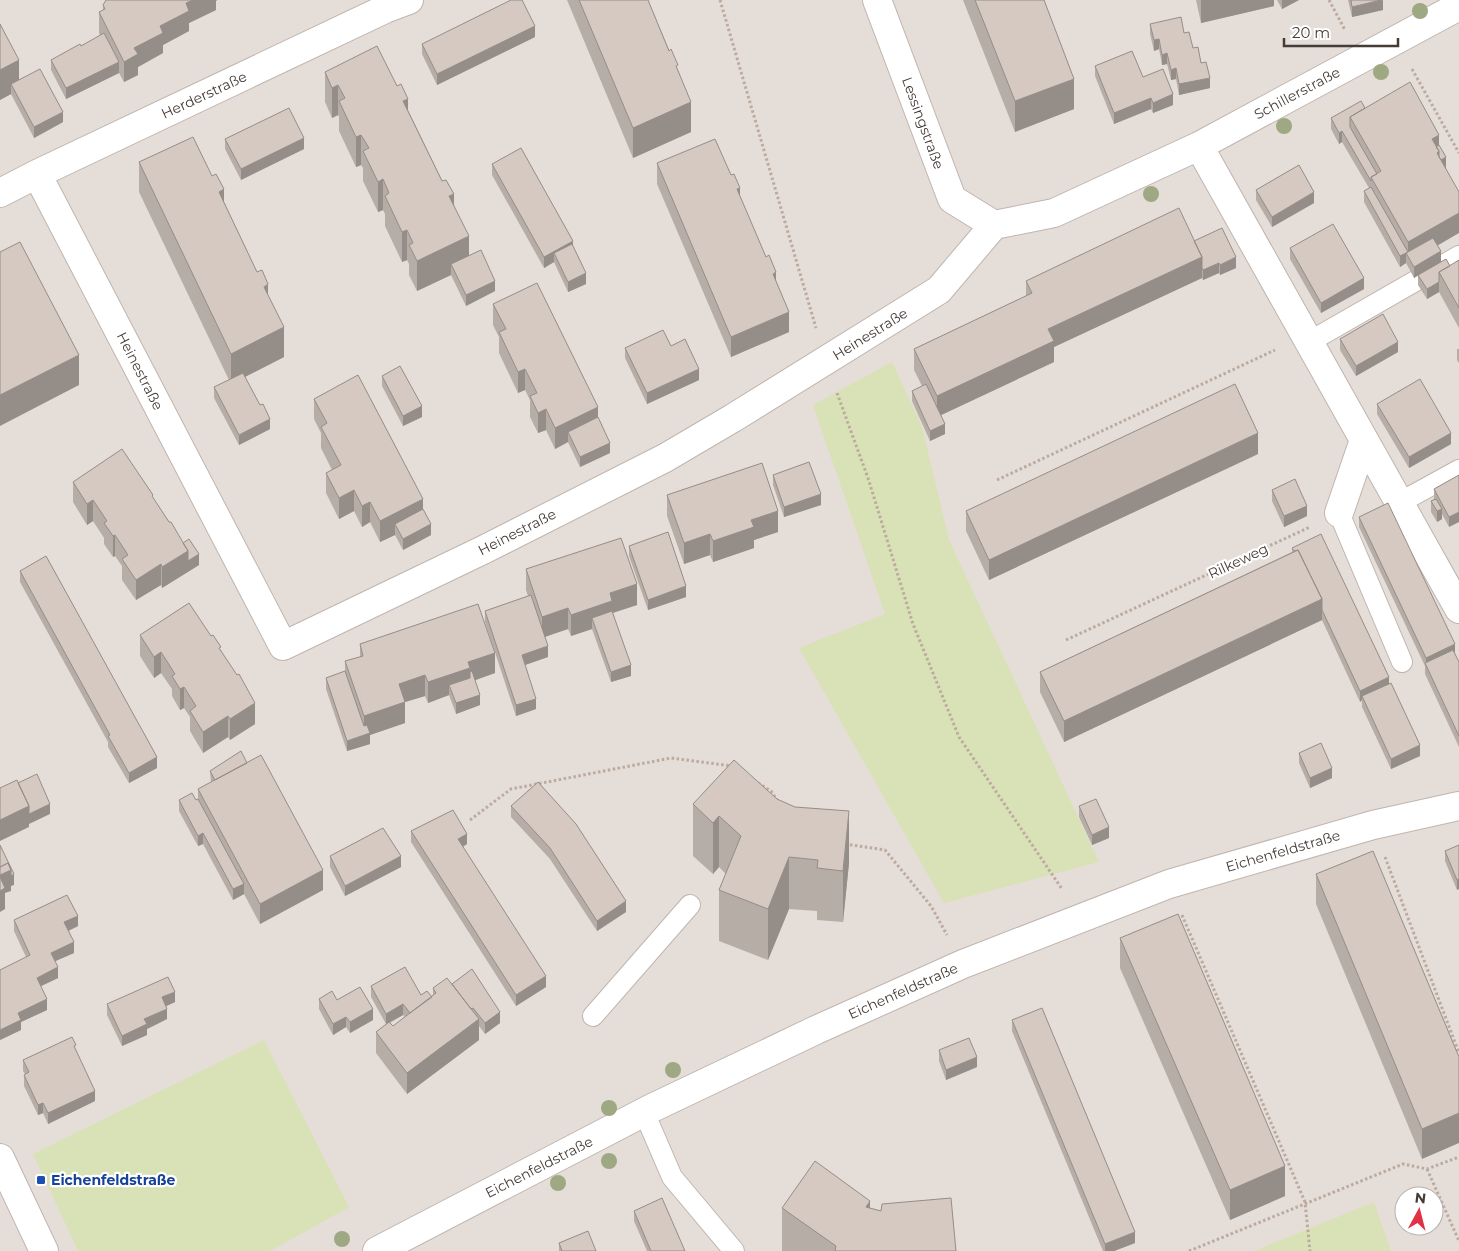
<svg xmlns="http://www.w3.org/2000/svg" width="1459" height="1251" font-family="Montserrat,sans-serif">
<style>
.residential{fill:#e5ddd7;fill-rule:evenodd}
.green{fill:#d9e2b6}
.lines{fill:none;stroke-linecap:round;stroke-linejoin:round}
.lane-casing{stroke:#c0b5af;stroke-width:22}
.street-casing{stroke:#c0b5af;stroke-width:30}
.path{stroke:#bdaa9f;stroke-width:3;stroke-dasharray:2.5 2.5;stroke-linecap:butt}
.lane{stroke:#fff;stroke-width:20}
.street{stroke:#fff;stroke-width:28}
.tree{fill:#9ea883}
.wall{fill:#b7ada7;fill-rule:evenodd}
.shaded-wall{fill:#958d88}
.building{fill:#d5c9c2;stroke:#958d88}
.transit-dot{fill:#1a4fb4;stroke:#fff;stroke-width:2}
.labels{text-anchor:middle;stroke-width:4.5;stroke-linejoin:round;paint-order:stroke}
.street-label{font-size:14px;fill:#453c38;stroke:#fff}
.transit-label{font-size:14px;font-weight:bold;fill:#164399;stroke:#fff;text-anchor:start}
</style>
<rect width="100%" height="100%" fill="#f2ede8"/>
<!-- residential -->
<path class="residential" d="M0 0H1459V1251H0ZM1404 1196H1434V1226H1404Z"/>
<!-- green -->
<path class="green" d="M892 362 922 427 949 540 1099 862 944 903 799 648 885 614 813 405Z
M264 1040 349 1207 270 1251H78L33 1154Z
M1374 1202 1391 1251H1254Z"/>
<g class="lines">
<defs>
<path id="lane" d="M1309 342 1459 256
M1399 503 1459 470
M1339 513 1402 662
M593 1016 690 905
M644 1112 672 1177 734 1251"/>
<path id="street" d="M877 0 952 199 994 225
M1199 146 1459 609
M37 174 283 646 483 550 665 458 733 418 939 290 994 225 1054 213 1199 146 1459 6
M0 193 37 174 385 9 409 0
M1339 513 1364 440
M0 1158 44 1251
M377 1251 650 1109 816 1030 963 964 1169 884 1373 825 1459 806"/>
</defs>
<!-- lane casing -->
<use href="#lane" class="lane-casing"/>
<!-- street casing -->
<use href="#street" class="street-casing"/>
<!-- path -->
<path class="path" d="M720 0 816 328
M1329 0 1345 30
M1412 69 1459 153
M837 393 868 478 913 624 959 737 1062 889
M997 480 1275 350
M1066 640 1310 527
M758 783 771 791 777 800
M470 820 511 789 671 758 732 766
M845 844 885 850 931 906 947 935
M1385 857 1459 1053
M1182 915 1305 1202 1310 1251
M1427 1169 1459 1241
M1189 1251 1403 1164 1427 1169 1459 1157"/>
<!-- lane -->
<use href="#lane" class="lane"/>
<!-- street -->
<use href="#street" class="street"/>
</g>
<!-- trees -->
<g class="tree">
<circle cx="1420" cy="11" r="8"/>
<circle cx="1381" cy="72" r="8"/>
<circle cx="1284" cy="126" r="8"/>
<circle cx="1151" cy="194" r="8"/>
<circle cx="673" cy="1070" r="8"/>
<circle cx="609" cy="1108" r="8"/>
<circle cx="609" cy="1161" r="8"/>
<circle cx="558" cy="1183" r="8"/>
<circle cx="342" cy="1239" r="8"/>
</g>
<!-- wall -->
<path class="wall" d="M122 0H217L216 1V10L189 23V31L163 45V53L138 67V75L124 82 119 73 66 99 51 70V60L81 46 100 36 99 33V12L103 10V5Z
M567 0H648L678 71 691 132 633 158Z
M963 0H1044L1074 109 1015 132Z
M1196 0H1274V6L1201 23Z
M1277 0H1299L1282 9Z
M1348 0H1383V10L1352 17Z
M0 24 19 79 63 122 34 138 11 94 0 100Z
M1150 24 1184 33 1201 63 1210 88 1179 95 1176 79 1171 80 1167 64 1162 65 1159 49 1154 51 1150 34Z
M535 37 437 85 422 54V44Z
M1095 66 1143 77 1173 105 1153 113 1151 109 1114 124 1095 76Z
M325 72 408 110 454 205 469 256 495 291 466 306 451 275 417 291 409 275V264L407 260 402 262 385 226V214L383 210 378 212 363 181V168L361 165 356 167 339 131V117L338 115 332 118 325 102Z
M1365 108 1439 145 1446 168 1438 245 1441 262 1450 266 1459 260V328L1439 292 1427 299 1418 285V275L1414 278 1406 263 1400 267 1364 202V191L1369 188 1342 142 1339 144 1331 129V118Z
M225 139 304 149 241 180 225 149Z
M139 162 224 202 268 296 284 357 245 377 270 429 239 445 214 398V387L229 380 139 192Z
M657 163 740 197 776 282 789 332 731 357 657 184Z
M492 164 573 247 586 284 568 292 554 262 544 268 492 175Z
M1256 190 1314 203 1272 227 1256 200Z
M1194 241 1236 268 1220 275 1219 273 1203 280 1202 278 1054 347V362L941 415 945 434 930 441 912 401V391L922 386 914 370V349L1026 296V281Z
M1290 248 1364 289 1321 313 1290 259Z
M493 304 598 417 610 453 580 467 568 442 555 449 546 430 538 433 530 417V400L525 390 518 393 499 353V337L493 325Z
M1340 339 1398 352 1356 376 1340 350Z
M671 346 699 380 647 404 625 358V348Z
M1457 349H1459V363L1457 360Z
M382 376 422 417 403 426 382 386Z
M314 399 423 509 431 535 403 550 395 535 380 542 370 522 362 527 354 511 339 519 326 493V473L332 470 321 448V433L314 419Z
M1377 404 1451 444 1409 468 1377 414Z
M1258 454 989 580 966 531V511Z
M773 475 821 505 784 517 773 485Z
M1459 475 1449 527 1442 514V519L1437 522 1431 512V501L1434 499V489Z
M73 482 153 498 183 543 199 565 162 588 161 585 136 600 122 580V566L115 556 113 557 104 544V538L93 521 87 525 73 502Z
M1272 490 1307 516 1284 527 1272 501Z
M667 495 778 532 754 540V548L713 562 710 555 684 564 667 516Z
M1359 517 1455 654 1459 662V747L1425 674V666L1359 527Z
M629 546 686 597 648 610 629 556Z
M1292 548 1389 684 1420 756 1391 769 1362 707V700L1360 702 1322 620 1064 742 1040 692V672L1292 552Z
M526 569 637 605 613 613 631 676 611 682 592 629 571 636 568 629 545 636 548 657 525 665 536 709 516 716 485 622V611L528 596 526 590Z
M20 571 157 768 129 783 108 747V742L20 582Z
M140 635 221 650 255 724 230 740 228 737 203 753 190 731V717L184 708 180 710 172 696V689L161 673 154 678 140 656Z
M360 644 495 673 475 680 480 705 456 714 449 695 428 703 425 696 405 702V723L370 735V744L347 751 326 689V678L345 671V661L360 657Z
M1299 753 1332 778 1310 788 1299 763Z
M247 763 323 890 260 924 244 894 233 900 203 844 198 846 179 811V800H196L198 799V789L211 782 210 771Z
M777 799 849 863 843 922 817 920V911L789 909 768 960 719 941V890L726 874 719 867 713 874 693 856V804Z
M511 806 626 912 597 931 550 859 511 817Z
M1079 806 1109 838 1092 845 1079 817Z
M411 831 467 844 463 847 546 987 516 1006 411 842Z
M1459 845 1457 890 1445 861V851Z
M330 856 401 867 345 896 330 867Z
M1316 874 1459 1057 1422 1159 1316 904Z
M14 920 78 926 68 931 74 953 55 961 58 978 41 986 47 1010 21 1022V1030L0 1040 26 957 14 931Z
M1120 938 1285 1196 1230 1220 1120 968Z
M452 984 500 1023 485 1034 479 1026V1040L407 1094 376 1053V1032L386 1024 371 997V986L432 997 433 996V988ZM403 1015 405 1017 393 1026 390 1023Z
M319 999 337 1000 373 1020 350 1033 346 1027 333 1035 319 1009Z
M175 1002 166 1006 167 1019 147 1029V1035L122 1046 107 1015V1004Z
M1012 1020 1135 1243 1114 1251H1103L1012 1031Z
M76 1050 95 1101 48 1124 43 1113 38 1115 24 1086V1075L25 1074 23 1071V1060Z
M939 1050 977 1067 946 1080 939 1061Z
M782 1208H870L881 1211 956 1251H782Z
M634 1211 685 1251H647L634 1221Z
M559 1243 596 1251H559Z"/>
<!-- shaded-wall -->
<path class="shaded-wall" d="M193 0H217L216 1V10L189 23V31L163 45V53L138 67V75L124 82V62L134 48 186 3Z
M1201 0H1274V6L1201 23Z
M1282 0H1299L1282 9Z
M1383 0V10L1352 17V7Z
M535 26V37L437 85V74Z
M1159 39V49L1154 51V40Z
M1167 53V64L1162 65V55Z
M19 60V90L11 84V94L0 100V70Z
M119 62V73L66 99V88Z
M1176 68V79L1171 80V70Z
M1210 78V88L1179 95V84Z
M1074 79V109L1015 132V101Z
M338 85V115L332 118V88Z
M1173 94V105L1153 113V103Z
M1151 98V109L1114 124V113Z
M408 99V129L403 101Z
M691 102V132L633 158V128Z
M63 112V122L34 138V127Z
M1342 131V142L1339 144V133Z
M361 135V165L356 167V137Z
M1439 135V156L1446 157V168L1439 172 1432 139Z
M304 138V149L241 180V169Z
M383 179V210L378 212V182Z
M740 188V209L737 189Z
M224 189V219L219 192Z
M1314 192V203L1272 227V217Z
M454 194V224L449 196Z
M1459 213V233L1411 261 1408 257V242Z
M407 230V260L402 262V232Z
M469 236V266L451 264V275L417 291V261Z
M573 241V251L554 253V262L544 268V257Z
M1441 251V262L1414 278V267Z
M1406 253V263L1400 267V256Z
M1202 257V278L1054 347V362L937 417V396L1048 329Z
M1236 257V268L1220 275V265Z
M1219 263V273L1203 280V270Z
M776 272V293L773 274Z
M586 273V284L568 292V282Z
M1364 278V289L1321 313V303Z
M495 281V291L466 306V295Z
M1439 282V292L1427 299V289Z
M268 284V314L264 287Z
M789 312V332L731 357V337Z
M284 327V357L231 384V354Z
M1398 342V352L1356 376V366Z
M79 355V385L0 426V395Z
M525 369V390L518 393V372Z
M699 369V380L647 404V393Z
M422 406V417L403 426V416Z
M598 407V428L568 432V442L555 449V428Z
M546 409V430L538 433V413Z
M270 419V429L239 445V435Z
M945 424V434L930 441V431Z
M1258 433V454L989 580V560Z
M1451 433V444L1409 468V457Z
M610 443V453L580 467V457Z
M354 490V511L339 519V498Z
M821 494V505L784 517V507Z
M423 499V520L395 524V535L380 542V521Z
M93 500V521L87 525V504Z
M370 502V522L362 527V506Z
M1307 506V516L1284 527V516Z
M1442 509V519L1437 522V511Z
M778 511V532L754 540V548L713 562V541L751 520Z
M1459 512V522L1449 527V517Z
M431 524V535L403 550V539Z
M710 534V555L684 564V543Z
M115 535V556L113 557V536Z
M188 551 199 554V565L162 588V567Z
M161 564V585L136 600V580Z
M637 584V605L612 613 592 618V629L571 636V615L610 593Z
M686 586V597L648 610V600Z
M1322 599V620L1064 742V721Z
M568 608V629L542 638V617Z
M1455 644V655L1426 666V658Z
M548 646V657L522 666V655Z
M161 652V673L154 678V657Z
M495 653V673L470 682 449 685V695L428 703V682L468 662Z
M631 665V676L611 682V672Z
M425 675V696L405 702V723L370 735V744L347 751V741L364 735V716L399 684Z
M1389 677V688L1362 696V700L1360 702V691Z
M184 687V708L180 710V689Z
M480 695V705L456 714V703Z
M536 699V709L516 716V705Z
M255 703V724L230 740V719Z
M228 716V737L203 753V732Z
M1420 745V756L1391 769V759Z
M157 757V768L129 783V773Z
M1332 768V778L1310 788V778Z
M50 804V814L29 824V814Z
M29 806V827L0 841V820Z
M849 811V863L843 922V871Z
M719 816V867L713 874V823Z
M1109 827V838L1092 845V835Z
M203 833V844L198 846V836Z
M467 834V844L458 849V839Z
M401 856V867L345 896V886Z
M789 857V909L768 960V909Z
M11 870 14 874V885L11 886V891L5 893V909L0 912V875Z
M323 870V890L260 924V904Z
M1459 879V889L1457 890V880Z
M244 884V894L233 900V889Z
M626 901V912L597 931V921Z
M78 916V926L64 933V922Z
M74 942V953L51 963V953Z
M58 967V978L37 988V978Z
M546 976V987L516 1006V995Z
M175 992V1002L162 1008V997Z
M47 999V1010L21 1022V1030L0 1040V1030L18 1013Z
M403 1004V1015L386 1024V1014Z
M167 1009V1019L147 1029V1035L122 1046V1036L144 1019Z
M373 1009V1020L350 1033V1022Z
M500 1012V1023L485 1034V1023Z
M346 1017V1027L333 1035V1024Z
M479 1019V1040L407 1094V1073Z
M977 1057V1067L946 1080V1070Z
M95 1091V1101L48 1124V1113Z
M43 1103V1113L38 1115V1105Z
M1459 1113V1143L1422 1159V1129Z
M1285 1166V1196L1230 1220V1190Z
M870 1201V1251L866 1207Z
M1135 1232V1243L1114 1251H1105V1244Z"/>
<!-- building -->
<path class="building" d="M106 0H193L186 3 189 11 160 26 163 33 134 48 138 54 124 62 99 12 105 9 103 5Z
M511 0H522L535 26 437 74 422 44Z
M579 0H648L669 51 671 49 678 65 676 66 691 102 633 128Z
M975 0H1044L1074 79 1015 101Z
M1351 0H1381L1352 7Z
M1181 17 1184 33 1189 32 1193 48 1198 47 1201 63 1206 62 1210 78 1179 84 1176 68 1171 70 1167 53 1162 55 1159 39 1154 40 1150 24Z
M0 24 19 60 0 70Z
M104 33 119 62 66 88 51 60 80 44 81 46Z
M377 46 397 86 401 84 408 99 403 101 442 181 446 180 454 194 449 196 469 236 417 261 409 245 413 243 407 230 402 232 385 196 389 193 383 179 378 182 363 151 369 148 361 135 356 137 339 101 345 98 338 85 332 88 325 72Z
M1132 51 1143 77 1163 69 1173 94 1153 103 1151 98 1114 113 1095 66Z
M40 69 63 112 34 127 11 84Z
M1410 82 1439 135 1432 139 1439 151 1437 153 1459 192V213L1408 242 1371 177 1381 171 1350 117Z
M1361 101 1365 108 1350 117V127L1377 174 1371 177V181L1342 131 1339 133 1331 118Z
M289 108 304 138 241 169 225 139Z
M193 137 212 176 216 174 224 189 219 192 257 272 262 270 268 284 264 287 284 327 231 354 139 162Z
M715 139 731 175 734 174 740 188 737 189 766 257 769 255 776 272 773 274 789 312 731 337 657 163Z
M1439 145 1446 157 1441 160 1439 157V151L1436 147Z
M521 148 573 241 544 257 492 164Z
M1299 165 1314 192 1272 217 1256 190Z
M1371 187 1408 252 1400 256 1364 191Z
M1179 208 1202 257 1048 329 1054 341 937 396 914 349 1032 293 1026 281Z
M1333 224 1364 278 1321 303 1290 248Z
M1222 228 1236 257 1220 265 1219 263 1203 270 1202 268V257L1194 241Z
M1433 238 1441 251 1414 267 1406 253Z
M20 242 79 355 0 395V252Z
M572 244 586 273 568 282 554 253Z
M481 250 495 281 466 295 451 264Z
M1446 259 1450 266 1439 272V282L1427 289 1418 275Z
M1459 260V308L1439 272Z
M537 283 598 407 555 428 546 409 538 413 530 396 537 393 525 369 518 372 499 332 506 329 493 304Z
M1383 314 1398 342 1356 366 1340 339Z
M663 330 671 346 685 339 699 369 647 393 625 348Z
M400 366 422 406 403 416 382 376Z
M243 373 260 405 263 404 270 419 239 435 214 387Z
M358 375 423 499 380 521 370 502 362 506 354 490 339 498 326 473 341 465 321 427 327 423 314 399Z
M1420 379 1451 433 1409 457 1377 404Z
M926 384 945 424 930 431 912 391Z
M1235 384 1258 433 989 560 966 511Z
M598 417 610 443 580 457 568 432Z
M122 449 153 495 152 496 169 522H171L188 551 162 567 161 564 136 580 122 559 128 555 115 535 113 536 104 523 107 521 93 500 87 504 73 482Z
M809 462 821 494 784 507 773 475Z
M762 463 778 511 751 520 754 527 713 541 710 534 684 543 667 495Z
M1459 475V512L1449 517 1434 489Z
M1295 479 1307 506 1284 516 1272 490Z
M1436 499 1442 509 1437 511 1431 501Z
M1388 503 1455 644 1426 658 1359 517Z
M423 509 431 524 403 539 395 524Z
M668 532 686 586 648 600 629 546Z
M1321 534 1389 677 1360 691 1322 610V599L1298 550 1294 551 1292 548Z
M621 538 637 584 610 593 612 601 571 615 568 608 542 617 526 569Z
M189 539 199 554 188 561V551L183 543Z
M1298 550 1322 599 1064 721 1040 672Z
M46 556 157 757 129 773 108 736 110 735 20 571Z
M531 595 548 646 522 655 536 699 516 705 485 611Z
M189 603 211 636 213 635 221 647 219 648 237 675 239 674 255 703 230 719 228 716 203 732 190 711 196 706 184 687 180 689 172 676 175 674 161 652 154 657 140 635Z
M478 604 495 653 468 662 470 668 428 682 425 675 399 684 405 702 364 716 345 661 363 656 360 644Z
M612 611 631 665 611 672 592 618Z
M1453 650 1459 662V736L1425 663Z
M345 671 364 726 367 725 370 733 347 741 326 678Z
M472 671 480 695 456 703 449 685 470 678V672Z
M1391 683 1420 745 1391 759 1362 696Z
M1321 743 1332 768 1310 778 1299 753Z
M241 751 247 763 215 780 210 771Z
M261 755 323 870 260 904 198 789Z
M734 760 777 799 795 807 849 811 843 871 817 868 818 860 789 857 768 909 719 890 741 836 719 816 713 823 693 804Z
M37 774 50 804 29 814V806L18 783Z
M17 780 29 806 0 820V788Z
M538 782 576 824 626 901 597 921 550 848 511 806Z
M192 793 196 800 198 799 244 884 233 889 203 833 198 836 179 800Z
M1096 799 1109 827 1092 835 1079 806Z
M453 810 467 834 458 839 546 976 516 995 411 831Z
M383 828 401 856 345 886 330 856Z
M0 845 14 874 11 876V870L8 863 0 867Z
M1459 845V879L1457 880 1445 851Z
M1373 851 1459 1057V1113L1422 1129 1316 874Z
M8 863 11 870 0 875V867Z
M0 877 5 888 0 891Z
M67 895 78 916 64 922 74 942 51 953 58 967 37 978 47 999 18 1013 21 1020 0 1030V970L30 955 14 920Z
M1178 914 1285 1166 1230 1190 1120 938Z
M405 967 421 995 427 991 432 997 410 1013 403 1004 386 1014 371 986Z
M472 969 500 1012 485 1023 473 1008 471 1009 452 984Z
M168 977 175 992 162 997 167 1009 144 1019 147 1024 122 1036 107 1004Z
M447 978 479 1019 407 1073 376 1032 389 1022 393 1026 436 993 433 988Z
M360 987 373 1009 350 1022 346 1017 333 1024 319 999 332 991 337 1000Z
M1042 1008 1135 1232 1105 1244 1012 1020Z
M72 1037 76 1045 74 1046 95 1091 48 1113 43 1103 38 1105 24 1075 29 1072 23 1060Z
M969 1038 977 1057 946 1070 939 1050Z
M815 1161 870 1201 866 1207 881 1211 882 1204 951 1198 956 1251H835L836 1246 782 1208Z
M662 1198 685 1251H651L634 1211Z
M588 1231 596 1251H562L559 1243Z"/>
<!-- markers -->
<rect class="transit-dot" x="36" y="1175" width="10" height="10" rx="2.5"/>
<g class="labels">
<!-- street labels -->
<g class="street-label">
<text transform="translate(1297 93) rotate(-28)" y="5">Schillerstraße</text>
<text transform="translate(204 95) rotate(-25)" y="5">Herderstraße</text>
<text transform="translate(923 123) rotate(70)" y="5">Lessingstraße</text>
<text transform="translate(870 334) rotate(-32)" y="5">Heinestraße</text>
<text transform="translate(140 371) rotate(63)" y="5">Heinestraße</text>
<text transform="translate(517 532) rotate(-27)" y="5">Heinestraße</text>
<text transform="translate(1238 561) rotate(-25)" y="5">Rilkeweg</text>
<text transform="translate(1283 851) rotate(-16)" y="5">Eichenfeldstraße</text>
<text transform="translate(903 991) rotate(-24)" y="5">Eichenfeldstraße</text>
<text transform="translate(539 1167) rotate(-27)" y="5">Eichenfeldstraße</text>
</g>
<!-- transit labels -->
<g class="transit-label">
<text x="51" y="1185">Eichenfeldstraße</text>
</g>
</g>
<!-- north arrow -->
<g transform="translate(1419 1211) rotate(7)"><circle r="24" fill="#ffffff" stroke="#b5b1af"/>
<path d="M0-4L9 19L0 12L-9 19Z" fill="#e23044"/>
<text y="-8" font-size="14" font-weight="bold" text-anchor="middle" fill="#453c38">N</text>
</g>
<!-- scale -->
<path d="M1284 38v8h114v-8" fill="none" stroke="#453c38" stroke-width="2.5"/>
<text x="1292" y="38" font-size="15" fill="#453c38" stroke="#ffffff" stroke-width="4" paint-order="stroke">20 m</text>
</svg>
